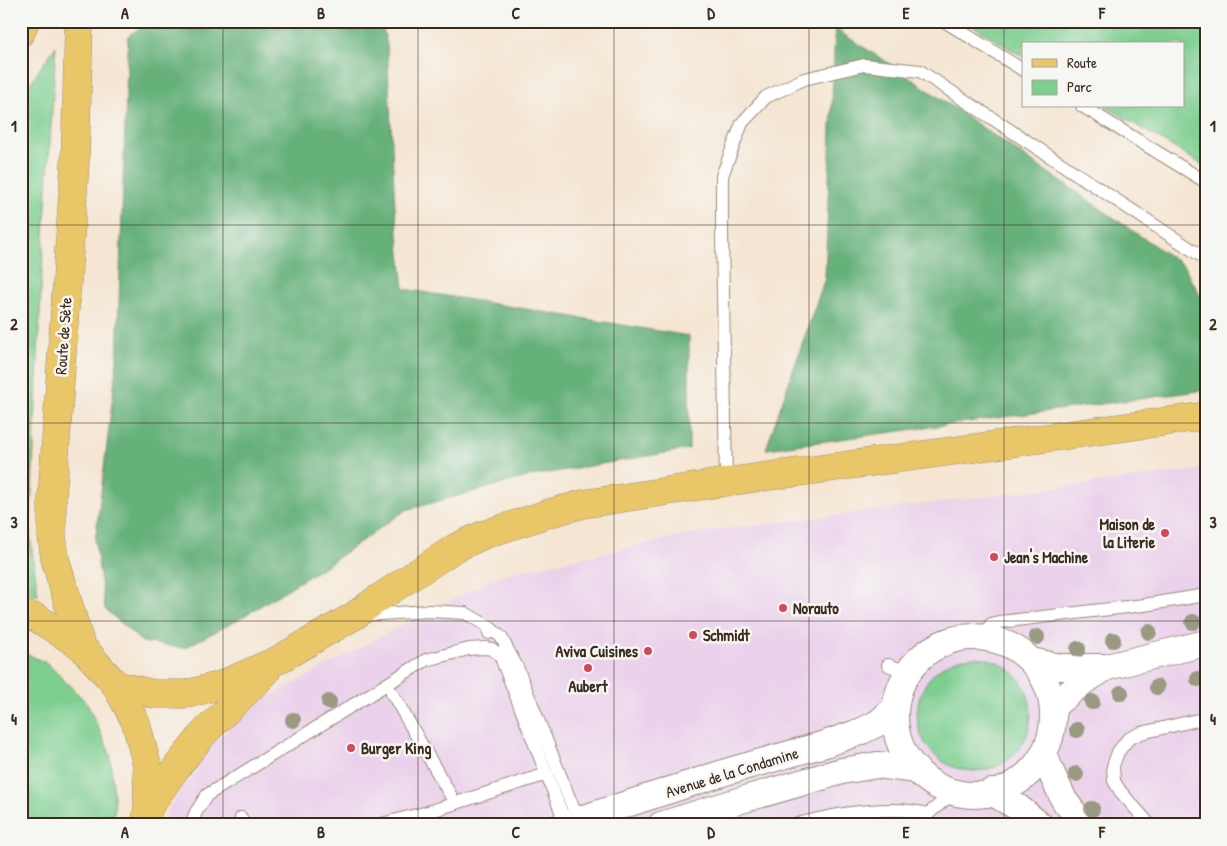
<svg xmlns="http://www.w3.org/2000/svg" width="1227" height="846" font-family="'Patrick Hand',sans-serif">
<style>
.built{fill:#ebd1eb}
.green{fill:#7dce8f;stroke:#5c7c56}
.forest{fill:#66b17a;stroke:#506e4c}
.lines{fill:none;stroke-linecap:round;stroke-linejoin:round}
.service-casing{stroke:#988878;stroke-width:14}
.minor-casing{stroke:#988878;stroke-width:28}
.primary-casing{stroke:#988878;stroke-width:29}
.service{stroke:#fff;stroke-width:12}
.minor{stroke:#fff;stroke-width:26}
.primary{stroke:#e9c769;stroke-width:28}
.tree{fill:#9a9982}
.grid{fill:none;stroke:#3b2a1e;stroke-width:1;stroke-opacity:0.55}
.poi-dot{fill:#d1495b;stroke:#f6f6f2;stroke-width:2}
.labels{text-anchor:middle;stroke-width:5;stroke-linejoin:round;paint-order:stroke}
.street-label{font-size:16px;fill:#3b2a1e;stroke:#f6f6f2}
.poi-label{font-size:16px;font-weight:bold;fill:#3b2a1e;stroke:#f6f6f2;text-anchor:start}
.neatline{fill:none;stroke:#3b2a1e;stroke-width:2}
.grid-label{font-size:16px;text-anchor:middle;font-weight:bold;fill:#3b2a1e}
</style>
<rect width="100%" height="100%" fill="#f6f6f2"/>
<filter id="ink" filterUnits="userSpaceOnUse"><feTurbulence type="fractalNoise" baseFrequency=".02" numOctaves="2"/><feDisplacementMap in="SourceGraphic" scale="10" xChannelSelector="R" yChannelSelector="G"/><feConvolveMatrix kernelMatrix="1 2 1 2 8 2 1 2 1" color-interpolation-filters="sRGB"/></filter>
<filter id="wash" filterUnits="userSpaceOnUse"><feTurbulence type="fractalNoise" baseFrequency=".0096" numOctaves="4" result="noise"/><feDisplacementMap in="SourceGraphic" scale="20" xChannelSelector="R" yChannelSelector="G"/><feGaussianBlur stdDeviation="1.12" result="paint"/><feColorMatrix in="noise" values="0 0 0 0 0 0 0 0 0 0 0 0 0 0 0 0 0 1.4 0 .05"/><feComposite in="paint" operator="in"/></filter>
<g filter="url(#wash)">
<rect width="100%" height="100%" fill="#f5e5d2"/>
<!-- built -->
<path class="built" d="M1206 469V825H162L170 807 208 747 263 700 406 623 501 575 702 532Z"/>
<!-- green -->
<path class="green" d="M965 21H1206V167L1105 106H1183V44H1023V57Z
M56 46 42 269 30 535 38 595 21 590V96Z
M21 651 48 664 87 703 110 754 115 808 111 825H21Z
M917 714a57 57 0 1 1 114 0a57 57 0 1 1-114 0Z"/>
<!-- forest -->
<path class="forest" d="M149 21H381L387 45 395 207 404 289 689 336V449L531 476 406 510 327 565 234 622 184 648 142 642 105 609 95 542 117 362 128 36Z
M835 29 893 66 1184 266 1206 306V390L766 449 825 278Z"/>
</g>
<g filter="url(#ink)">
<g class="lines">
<defs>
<path id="service" d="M944 21 1023 70
M1082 106 1206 182
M726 482 722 231V176L742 123 766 97 804 79 864 65 920 71 1206 259
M364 615 429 611 465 613 488 626 489 633
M488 626 501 637 517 667 578 820
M984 637 991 624 1000 622 1144 605 1206 595
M888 665 908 672
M392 693 455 803
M428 812 433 825
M241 818 245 825
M191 825 196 812 207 795 426 660 469 649 485 648 492 649 500 655 566 824
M378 825 428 812 547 774
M794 825C827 816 862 809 897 810 907 810 918 812 928 814
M908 825 928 814
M925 825 928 814 954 792
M1150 825 1120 791 1114 781 1113 766 1118 752 1128 739 1141 733 1206 718"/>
<path id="minor" d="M895 716a79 79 0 1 1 158 0a79 79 0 1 1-158 0Z
M1031 661 1060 667H1107L1206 643
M1053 706 1083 682 1107 667
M1044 753 1051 772 1064 800 1083 825
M991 792 1019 808 1040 825
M562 825 729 771 825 744 862 731 878 723 895 708
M661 825 738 801 842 771 877 765 917 770"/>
<path id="primary" d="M79 21 75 164 52 498V535L55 559 81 646
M21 32 25 21
M21 614 37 618 81 646 116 685 136 723 147 765 148 808 145 825
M116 685 154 694H187L221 685 278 660 354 616 379 598 455 548 483 535 550 513 583 504 726 482 1206 416
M148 808 176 768 204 733 266 672"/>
</defs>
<!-- service casing -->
<use href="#service" class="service-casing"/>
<!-- minor casing -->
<use href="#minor" class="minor-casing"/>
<!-- primary casing -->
<use href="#primary" class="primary-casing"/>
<!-- service -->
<use href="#service" class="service"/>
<!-- minor -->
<use href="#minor" class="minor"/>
<!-- primary -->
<use href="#primary" class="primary"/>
</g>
<!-- trees -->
<g class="tree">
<circle cx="1193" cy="622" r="8"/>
<circle cx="1149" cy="632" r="8"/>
<circle cx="1037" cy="637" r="8"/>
<circle cx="1113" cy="640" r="8"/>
<circle cx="1078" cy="649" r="8"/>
<circle cx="1198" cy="679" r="8"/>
<circle cx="1157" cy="687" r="8"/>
<circle cx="1121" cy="693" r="8"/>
<circle cx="329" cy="702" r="8"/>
<circle cx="1092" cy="702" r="8"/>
<circle cx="293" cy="720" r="8"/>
<circle cx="1077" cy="730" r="8"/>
<circle cx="1076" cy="774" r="8"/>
<circle cx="1092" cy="809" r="8"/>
</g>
</g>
<!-- grid -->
<path class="grid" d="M223 21V825M418 21V825M614 21V825M809 21V825M1004 21V825M21 225H1206M21 423H1206M21 621H1206"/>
<!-- markers -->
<g class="poi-dot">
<circle cx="1165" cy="533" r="5"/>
<circle cx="994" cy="557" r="5"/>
<circle cx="783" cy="608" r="5"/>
<circle cx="693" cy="635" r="5"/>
<circle cx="648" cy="651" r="5"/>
<circle cx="588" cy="668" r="5"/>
<circle cx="351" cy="748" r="5"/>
</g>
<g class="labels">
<!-- street labels -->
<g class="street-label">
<text transform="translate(63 336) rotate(-86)" y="6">Route de Sète</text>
<text transform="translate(732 772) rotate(-17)" y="6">Avenue de la Condamine</text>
</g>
<!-- poi labels -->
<g class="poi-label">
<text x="1155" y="530" text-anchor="end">Maison de<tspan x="1155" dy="18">la Literie</tspan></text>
<text x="1004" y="563">Jean's Machine</text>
<text x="793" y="614">Norauto</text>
<text x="703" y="641">Schmidt</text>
<text x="638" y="657" text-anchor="end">Aviva Cuisines</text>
<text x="588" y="692" text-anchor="middle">Aubert</text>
<text x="361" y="754">Burger King</text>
</g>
</g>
<!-- margin -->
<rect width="1227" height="846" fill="none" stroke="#f6f6f2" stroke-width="55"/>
<!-- legend -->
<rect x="1022" y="42" width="162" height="65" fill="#f6f6f2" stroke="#aba49d"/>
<rect x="1032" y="59" width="25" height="8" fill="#e9c769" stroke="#aba49d"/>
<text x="1067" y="68" font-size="15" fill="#3b2a1e">Route</text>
<rect x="1032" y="80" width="25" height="15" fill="#7dce8f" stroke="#aba49d"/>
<text x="1067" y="92" font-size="15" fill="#3b2a1e">Parc</text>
<rect x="28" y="28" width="1172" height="790" class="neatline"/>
<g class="grid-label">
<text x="125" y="19">A</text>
<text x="321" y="19">B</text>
<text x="516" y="19">C</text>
<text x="711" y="19">D</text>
<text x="906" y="19">E</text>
<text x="1102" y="19">F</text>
<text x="14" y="132">1</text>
<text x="1213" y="132">1</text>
<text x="14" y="330">2</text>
<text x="1213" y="330">2</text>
<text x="14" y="528">3</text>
<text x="1213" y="528">3</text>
<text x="14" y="725">4</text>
<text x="1213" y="725">4</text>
<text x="125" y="838">A</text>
<text x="321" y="838">B</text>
<text x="516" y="838">C</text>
<text x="711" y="838">D</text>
<text x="906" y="838">E</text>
<text x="1102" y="838">F</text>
</g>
</svg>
